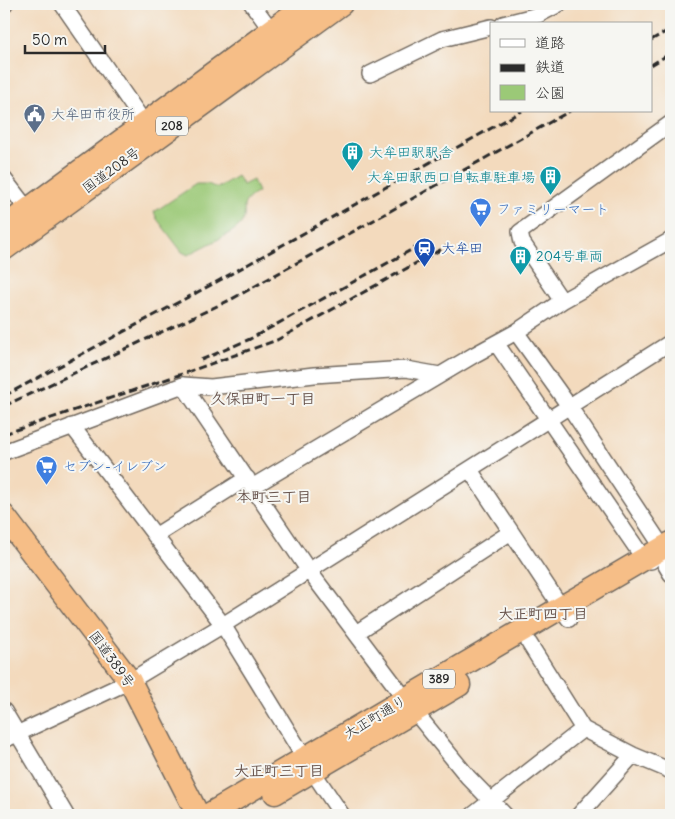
<svg xmlns="http://www.w3.org/2000/svg" width="675" height="819" font-family="Delius,'Klee One',sans-serif">
<style>
.green{fill:#9bc977;stroke:#637a51}
.lines{fill:none;stroke-linecap:round;stroke-linejoin:round}
.minor-casing{stroke:#71685e;stroke-width:18}
.highway-casing{stroke:#71685e;stroke-width:25}
.minor{stroke:#fff;stroke-width:15}
.highway{stroke:#f6be87;stroke-width:22}
.rail{stroke:#2b2b2b;stroke-width:3;stroke-dasharray:8 4;stroke-linecap:butt}
.labels{text-anchor:middle;stroke-width:4;stroke-linejoin:round;paint-order:stroke}
.shield{fill:#f6f6f2;stroke:#686867;stroke-width:1}
.shield-label{font-size:12px;font-weight:bold;fill:#2b2b2b}
.service-label{font-size:14px;fill:#4e5e75;stroke:#f6f6f2;text-anchor:start}
.culture-label{font-size:14px;fill:#0d838f;stroke:#f6f6f2;text-anchor:start}
.street-label{font-size:14px;fill:#2b2b2b;stroke:#f6f6f2}
.shop-label{font-size:14px;fill:#366cbe;stroke:#f6f6f2;text-anchor:start}
.transit-label{font-size:14px;fill:#164399;stroke:#f6f6f2;text-anchor:start}
.neighbourhood-label{font-size:15px;font-weight:bold;fill:#67534c;stroke:#f6f6f2}
</style>
<rect width="100%" height="100%" fill="#f6f6f2"/>
<filter id="ink" filterUnits="userSpaceOnUse"><feTurbulence type="fractalNoise" baseFrequency=".02" numOctaves="2"/><feDisplacementMap in="SourceGraphic" scale="10" xChannelSelector="R" yChannelSelector="G"/><feConvolveMatrix kernelMatrix="1 2 1 2 8 2 1 2 1" color-interpolation-filters="sRGB"/></filter>
<filter id="wash" filterUnits="userSpaceOnUse"><feTurbulence type="fractalNoise" baseFrequency=".0096" numOctaves="4" result="noise"/><feDisplacementMap in="SourceGraphic" scale="20" xChannelSelector="R" yChannelSelector="G"/><feGaussianBlur stdDeviation="1.12" result="paint"/><feColorMatrix in="noise" values="0 0 0 0 0 0 0 0 0 0 0 0 0 0 0 0 0 1.4 0 .05"/><feComposite in="paint" operator="in"/></filter>
<g filter="url(#wash)">
<rect width="100%" height="100%" fill="#f3dabd"/>
<!-- green -->
<path class="green" d="M237 176 243 185 253 180 258 192C232 207 253 211 239 226 233 233 199 249 188 255L182 252 157 219 154 212 196 184H208L217 188Z"/>
</g>
<g filter="url(#ink)">
<g class="lines">
<defs>
<path id="minor" d="M4 4H5
M62 4 145 124
M252 4 277 38
M503 24 538 15 559 4
M370 74 442 39 491 27
M4 179 27 209
M562 301 522 242 520 232 671 123
M516 332 569 406 663 548 665 564 671 574
M496 343 644 559 651 561
M183 385 309 571 415 712 468 777 505 815
M72 426 223 625 313 772 342 815
M4 452 183 385 211 387 314 375 406 369 440 375
M470 470 569 619
M252 487 474 355 516 332 562 301 671 240
M155 536 247 478
M356 633 511 532
M529 643 583 729 633 755 671 771
M4 711 66 815
M4 740 130 681 223 625 671 342
M473 815 583 729
M579 815 633 755"/>
<path id="highway" d="M4 227 307 4
M4 249 341 4
M4 516 130 681 198 815
M275 793 459 685
M208 815 671 543"/>
</defs>
<!-- minor casing -->
<use href="#minor" class="minor-casing"/>
<!-- highway casing -->
<use href="#highway" class="highway-casing"/>
<!-- minor -->
<use href="#minor" class="minor"/>
<!-- highway -->
<use href="#highway" class="highway"/>
<!-- rail -->
<path class="rail" d="M651 40 671 29
M651 65 671 53
M201 360 250 339 422 244
M4 396 220 280 522 111
M4 406 232 299 570 111
M4 434 185 373 277 340 449 245"/>
</g>
</g>
<!-- icons -->
<defs>
<symbol id="civic-pin" viewBox="-11 -11 22 30"><path d="M0 17L-7.5 6A9.5 9.5 0 1 1 7.5 6Z" fill="#5c6f8a" stroke="#f6f6f2"/><path d="M-.6-6.5H3V-4.5H.6V-3L4-1V1h2V6H-6V1h2V-1L-.6-3ZM-1.2 2.5V6h2.4V2.5Z" fill="#fff"/></symbol>
<symbol id="building-pin" viewBox="-11 -11 22 30"><path d="M0 17L-7.5 6A9.5 9.5 0 1 1 7.5 6Z" fill="#0f9aa8" stroke="#f6f6f2"/><path d="M-4-6H4V6H1V3H-1V6H-4ZM-2.5-4.3h1.7v1.8h-1.7ZM.8-4.3h1.7v1.8H.8ZM-2.5-1h1.7V.8h-1.7ZM.8-1h1.7V.8H.8Z" fill="#fff"/></symbol>
<symbol id="supermarket-pin" viewBox="-11 -11 22 30"><path d="M0 17L-7.5 6A9.5 9.5 0 1 1 7.5 6Z" fill="#3f7fe0" stroke="#f6f6f2"/><path d="M-6-5.5h2.5l.6 2H6L4.5 2H-2.5L-4.4-4H-6ZM-1.5 3.2a1.3 1.3 0 1 0 .1 0ZM3 3.2a1.3 1.3 0 1 0 .1 0Z" fill="#fff"/></symbol>
<symbol id="station-pin" viewBox="-11 -11 22 30"><path d="M0 17L-7.5 6A9.5 9.5 0 1 1 7.5 6Z" fill="#1a4fb4" stroke="#f6f6f2"/><path d="M-3-6H3Q5-6 5-4V2Q5 4 3 4L4.5 6H3L1.5 4h-3L-3 6H-4.5L-3 4Q-5 4-5 2V-4Q-5-6-3-6ZM-3.5-4v3h7v-3ZM-3.5 1v1.5H-2V1ZM2 1v1.5H3.5V1Z" fill="#fff"/></symbol>
</defs>
<g fill-rule="evenodd">
<use href="#civic-pin" x="22" y="102" width="25" height="34"/>
<use href="#building-pin" x="340" y="140" width="25" height="34"/>
<use href="#building-pin" x="538" y="164" width="25" height="34"/>
<use href="#supermarket-pin" x="468" y="196" width="25" height="34"/>
<use href="#station-pin" x="412" y="236" width="25" height="34"/>
<use href="#building-pin" x="508" y="244" width="25" height="34"/>
<use href="#supermarket-pin" x="34" y="454" width="25" height="34"/>
</g>
<g class="labels">
<!-- shield labels -->
<g class="shield">
<rect x="156" y="116.5" width="32" height="19" rx="4"/>
<rect x="423" y="669.5" width="32" height="19" rx="4"/>
</g>
<g class="shield-label">
<text x="172" y="130">208</text>
<text x="439" y="683">389</text>
</g>
<!-- service labels -->
<g class="service-label">
<text x="51" y="119">大牟田市役所</text>
</g>
<!-- culture labels -->
<g class="culture-label">
<text x="369" y="157">大牟田駅駅舎</text>
<text x="535" y="182" text-anchor="end">大牟田駅西口自転車駐車場</text>
<text x="536" y="261">204号車両</text>
</g>
<!-- street labels -->
<g class="street-label">
<text transform="translate(111 170) rotate(-36)" y="5">国道208号</text>
<text transform="translate(112 659) rotate(54)" y="5">国道389号</text>
<text transform="translate(375 717) rotate(-31)" y="5">大正町通り</text>
</g>
<!-- shop labels -->
<g class="shop-label">
<text x="497" y="214">ファミリーマート</text>
<text x="63" y="471">セブン-イレブン</text>
</g>
<!-- transit labels -->
<g class="transit-label">
<text x="441" y="253">大牟田</text>
</g>
<!-- neighbourhood labels -->
<g class="neighbourhood-label">
<text x="263" y="404">久保田町一丁目</text>
<text x="274" y="502">本町三丁目</text>
<text x="543" y="619">大正町四丁目</text>
<text x="279" y="776">大正町三丁目</text>
</g>
</g>
<!-- margin -->
<rect width="675" height="819" fill="none" stroke="#f6f6f2" stroke-width="20"/>
<!-- legend -->
<rect x="490" y="22" width="162" height="90" fill="#f6f6f2" stroke="#a5a5a2"/>
<rect x="500" y="39" width="25" height="8" fill="#ffffff" stroke="#a5a5a2"/>
<text x="535" y="48" font-size="15" fill="#2b2b2b">道路</text>
<rect x="500" y="64" width="25" height="8" fill="#2b2b2b" stroke="#a5a5a2"/>
<text x="535" y="72" font-size="15" fill="#2b2b2b">鉄道</text>
<rect x="500" y="85" width="25" height="15" fill="#9bc977" stroke="#a5a5a2"/>
<text x="535" y="98" font-size="15" fill="#2b2b2b">公園</text>
<!-- scale -->
<path d="M25 45v8h80v-8" fill="none" stroke="#2b2b2b" stroke-width="2.5"/>
<text x="32" y="45" font-size="15" fill="#2b2b2b" stroke="#f6f6f2" stroke-width="4" paint-order="stroke">50 m</text>
</svg>
